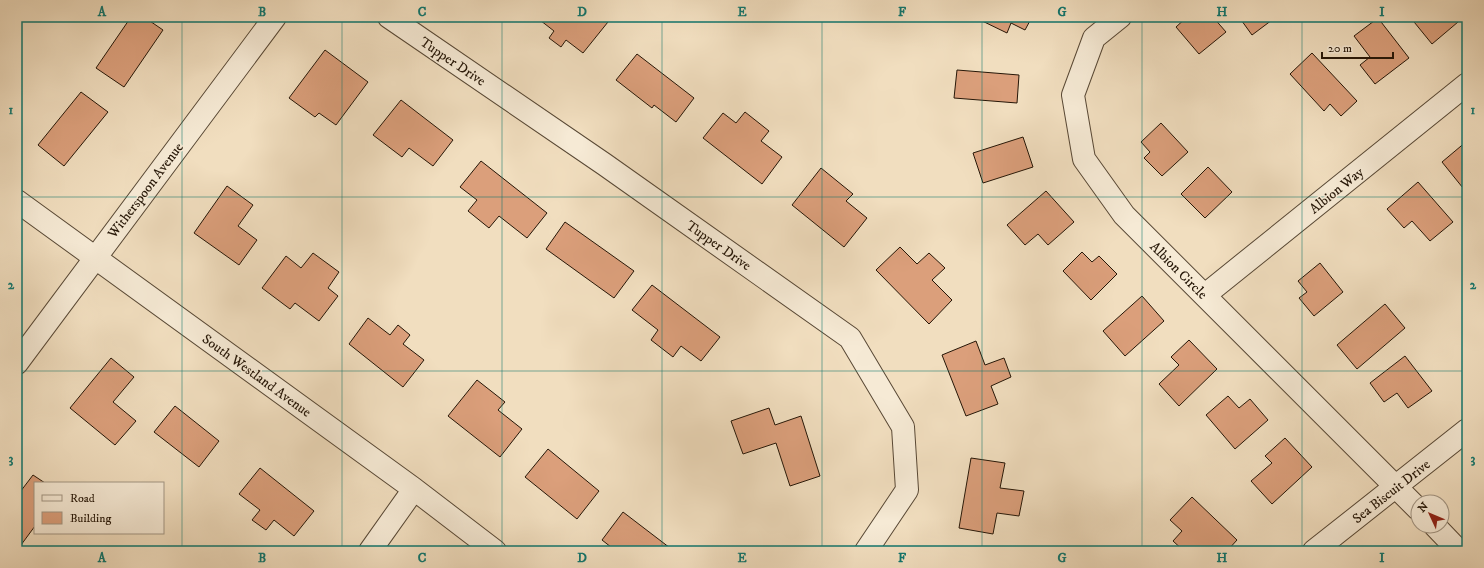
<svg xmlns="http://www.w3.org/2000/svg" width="1484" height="568" font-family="'IM FELL DW Pica',serif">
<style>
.building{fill:#db9f7b;stroke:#251607}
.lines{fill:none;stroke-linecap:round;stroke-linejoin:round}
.minor-casing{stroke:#584835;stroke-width:24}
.minor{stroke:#f6ead5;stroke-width:22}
.grid{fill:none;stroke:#0f766e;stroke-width:1;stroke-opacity:0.55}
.labels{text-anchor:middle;stroke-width:3;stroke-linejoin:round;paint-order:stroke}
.street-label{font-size:14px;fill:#251607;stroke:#f6ead5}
.neatline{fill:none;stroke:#0f766e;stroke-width:1.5}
.grid-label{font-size:13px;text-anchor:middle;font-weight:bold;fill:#0f766e}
</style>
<rect width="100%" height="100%" fill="#f1debf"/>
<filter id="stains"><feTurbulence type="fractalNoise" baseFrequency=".005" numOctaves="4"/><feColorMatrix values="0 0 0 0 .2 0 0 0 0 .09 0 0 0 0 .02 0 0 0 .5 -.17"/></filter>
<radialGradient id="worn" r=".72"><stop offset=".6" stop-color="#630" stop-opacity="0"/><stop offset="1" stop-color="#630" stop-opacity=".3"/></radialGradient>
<!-- building -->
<path class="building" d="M131 17H144L163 30 124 87 96 68Z
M536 17H612L583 53 566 40 561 47 549 38 554 31Z
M974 17H1032L1025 30 1011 23 1007 33Z
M1187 17H1213L1226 32 1199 54 1176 27Z
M1239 17H1276L1252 35Z
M1410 17H1454L1458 22 1432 44Z
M1378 18 1409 58 1375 84 1360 65 1370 57 1354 36Z
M325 50 368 82 336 125 319 113 315 117 289 98Z
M1312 53 1357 101 1341 116 1330 104 1324 111 1290 74Z
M637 54 694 98 676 122 654 105 652 108 616 80Z
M957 70 1019 75 1017 103 954 98Z
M81 92 108 112 64 166 38 145Z
M401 100 453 140 433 166 409 148 402 157 373 135Z
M745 112 769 131 761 141 782 157 762 184 703 138 723 113 736 123Z
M1161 123 1188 152 1162 176 1144 158 1150 152 1141 142Z
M1023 137 1033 167 983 183 973 153Z
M1467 141V193L1442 162Z
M481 161 547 213 527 238 499 216 489 228 468 211 477 200 460 187Z
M1208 167 1232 192 1205 218 1181 194Z
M821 168 853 194 846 201 867 218 844 247 792 205Z
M1418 182 1453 222 1430 241 1412 221 1404 228 1387 209Z
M227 186 253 205 238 226 257 240 239 265 194 233Z
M1046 191 1074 222 1048 245 1038 234 1025 245 1007 225Z
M565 222 634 271 614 298 546 249Z
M900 247 917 264 929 253 945 268 932 280 952 300 929 324 876 270Z
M1082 252 1092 262 1099 256 1117 274 1091 300 1063 271Z
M313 253 339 272 328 288 338 296 319 321 295 303 290 309 262 288 286 256 301 268Z
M1320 263 1343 292 1314 316 1299 298 1307 292 1298 281Z
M652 285 720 337 701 361 681 346 673 357 651 340 658 330 632 310Z
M1142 296 1164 321 1125 356 1103 331Z
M1385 304 1405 328 1357 369 1337 345Z
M368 318 390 335 398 325 410 335 403 344 424 360 403 387 349 344Z
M1189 340 1217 369 1179 406 1159 384 1179 365 1171 357Z
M976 341 985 365 1004 358 1011 377 991 386 998 404 966 416 942 355Z
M1405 356 1432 391 1408 408 1397 393 1384 402 1370 383Z
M111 358 134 377 113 402 136 421 115 445 70 408Z
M477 380 505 402 498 410 522 429 500 457 448 416Z
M1228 396 1239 408 1250 399 1268 420 1235 449 1206 415Z
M175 406 219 441 199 467 154 432Z
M769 408 775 425 801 416 820 476 790 486 776 443 743 454 731 421Z
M1285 438 1312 467 1272 504 1251 481 1272 463 1265 456Z
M548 449 599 491 577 519 525 477Z
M971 458 1005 463 1000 488 1024 491 1019 516 997 513 993 534 959 528Z
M260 468 314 511 294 536 274 520 266 530 252 520 260 510 239 494Z
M33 475 45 483H35V526L21 545 17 542V496Z
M1192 497 1237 540 1227 551H1211L1208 548 1206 551H1184L1173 541 1182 531 1170 520Z
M623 512 674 551H616L602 540Z"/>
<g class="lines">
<defs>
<path id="minor" d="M389 17 604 164 850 338 903 427 907 490 866 551
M1120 17 1094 38 1073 95 1084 159 1124 215 1418 509
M17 201 414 489 495 551
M1205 295 1467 84
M17 363 275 17
M1435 526 1459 551
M370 551 414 489
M1314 551 1467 430"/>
</defs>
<!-- minor casing -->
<use href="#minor" class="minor-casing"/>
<!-- minor -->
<use href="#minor" class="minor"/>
</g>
<!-- grid -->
<path class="grid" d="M182 17V551M342 17V551M502 17V551M662 17V551M822 17V551M982 17V551M1142 17V551M1302 17V551M17 197H1467M17 371H1467"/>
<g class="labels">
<!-- street labels -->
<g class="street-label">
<text transform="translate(453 61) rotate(34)" y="5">Tupper Drive</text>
<text transform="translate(145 190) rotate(-53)" y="5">Witherspoon Avenue</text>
<text transform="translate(1336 190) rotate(-39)" y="5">Albion Way</text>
<text transform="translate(719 245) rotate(35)" y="5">Tupper Drive</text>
<text transform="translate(1179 270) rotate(45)" y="5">Albion Circle</text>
<text transform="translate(257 375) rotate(36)" y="5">South Westland Avenue</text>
<text transform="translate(1391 491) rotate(-38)" y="5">Sea Biscuit Drive</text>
</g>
</g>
<!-- margin -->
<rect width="1484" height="568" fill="none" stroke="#f1debf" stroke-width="44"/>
<!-- legend -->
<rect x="34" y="482" width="130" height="52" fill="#f6ead5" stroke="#a29583"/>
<rect x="42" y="495" width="20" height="6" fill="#f6ead5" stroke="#a29583"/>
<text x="70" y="502" font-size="12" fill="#251607">Road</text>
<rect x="42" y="512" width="20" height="12" fill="#db9f7b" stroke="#a29583"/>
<text x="70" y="522" font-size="12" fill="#251607">Building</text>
<!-- north arrow -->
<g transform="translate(1430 514) rotate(314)"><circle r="19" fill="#f6ead5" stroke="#a29583"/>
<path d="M0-3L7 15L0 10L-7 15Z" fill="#8f2418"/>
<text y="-6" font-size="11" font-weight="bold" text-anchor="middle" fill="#251607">N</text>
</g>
<!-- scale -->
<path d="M1322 52v6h71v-6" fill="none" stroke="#251607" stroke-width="2"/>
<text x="1328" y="52" font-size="12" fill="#251607" stroke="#f6ead5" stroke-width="3" paint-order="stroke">20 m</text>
<rect x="22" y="22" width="1440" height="524" class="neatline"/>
<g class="grid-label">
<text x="102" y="16">A</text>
<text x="262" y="16">B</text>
<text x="422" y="16">C</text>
<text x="582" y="16">D</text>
<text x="742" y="16">E</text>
<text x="902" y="16">F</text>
<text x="1062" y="16">G</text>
<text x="1222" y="16">H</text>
<text x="1382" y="16">I</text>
<text x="11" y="114">1</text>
<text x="1473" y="114">1</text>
<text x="11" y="289">2</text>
<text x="1473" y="289">2</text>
<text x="11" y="463">3</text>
<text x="1473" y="463">3</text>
<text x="102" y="562">A</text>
<text x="262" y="562">B</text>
<text x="422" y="562">C</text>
<text x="582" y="562">D</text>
<text x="742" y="562">E</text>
<text x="902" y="562">F</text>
<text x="1062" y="562">G</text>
<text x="1222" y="562">H</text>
<text x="1382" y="562">I</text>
</g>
<rect width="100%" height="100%" filter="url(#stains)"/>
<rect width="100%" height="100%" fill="url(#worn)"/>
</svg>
